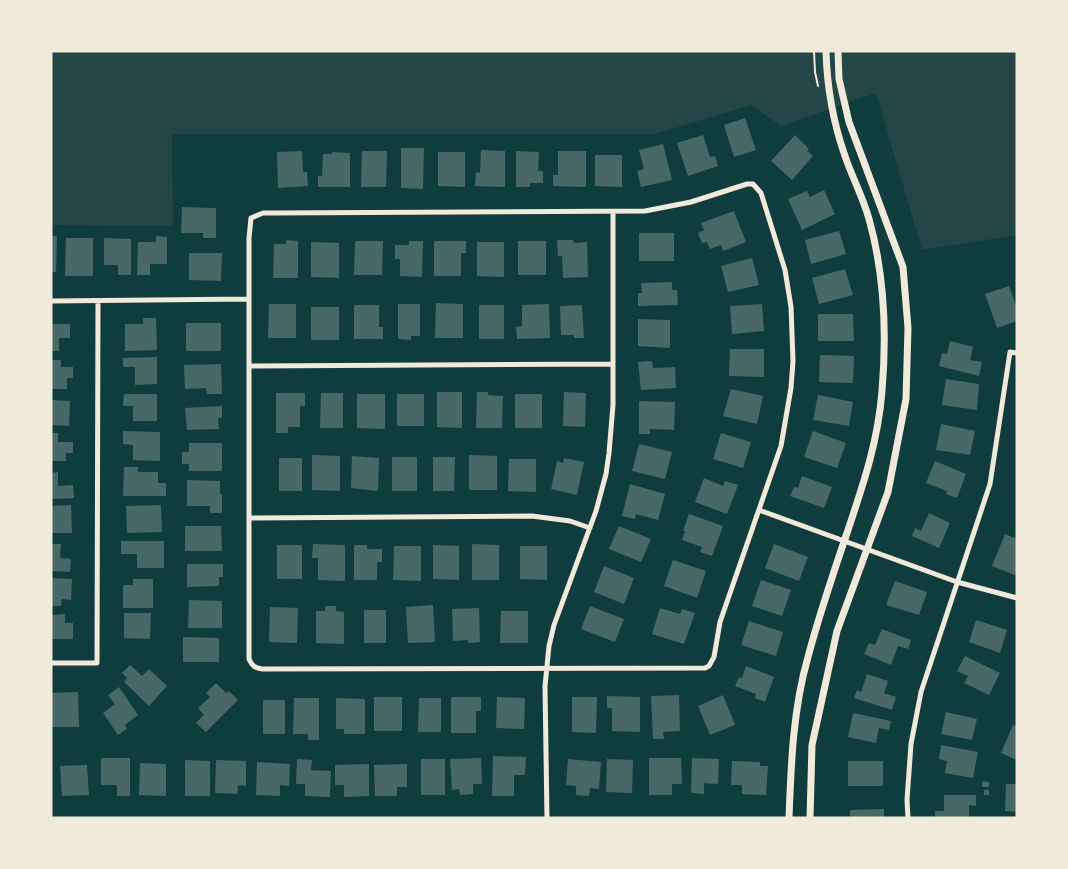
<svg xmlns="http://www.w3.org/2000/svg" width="1068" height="869" font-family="Barlow,sans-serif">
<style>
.green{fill:#244646}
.building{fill:#486865}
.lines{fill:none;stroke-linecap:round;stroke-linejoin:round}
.path{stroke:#f1e9da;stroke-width:2}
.minor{stroke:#f1e9da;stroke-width:5}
.tertiary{stroke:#f1e9da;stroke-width:7}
</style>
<rect width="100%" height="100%" fill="#0f3d3e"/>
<!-- green -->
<path class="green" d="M51 51H1017V235L922 250 876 93 781 126 751 105 655 134H172L173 226 51 225Z"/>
<!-- building -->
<path class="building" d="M745 118 756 150 734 157 724 125Z
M703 135 710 157 715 156 718 166 688 176 677 143Z
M795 135 809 149 807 151 813 156 792 180 771 161Z
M663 144 672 180 641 187 637 171 644 169 639 150Z
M401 148H424L423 189 401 188Z
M481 150 505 151V187L475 186 476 172 480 173Z
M302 151 303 172H307L308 186 278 188 277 152Z
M362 151H387L386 187H361Z
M516 151 539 152 538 171H543V183H530V187H516Z
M558 151H586V187L553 186V175H558Z
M332 152 350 153V187H318V176H322L323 154H332Z
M438 152H465V187L438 186Z
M595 155H622V187L595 186Z
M824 190 835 214 802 230 788 199 807 191 810 197Z
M182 207 216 208V238H203V233H181Z
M734 211 746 242 723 251 721 245 710 249 707 242 702 243 698 233 704 230 701 223Z
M839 231 846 254 811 264 805 240Z
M639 233H674V261H639Z
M51 236H57L56 272H51Z
M156 236 167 237V264H150V275H137L138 242H156Z
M66 238H93V276H65Z
M104 238 131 239V275H118V265H104Z
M286 240 298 241V278H273L274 244H286Z
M557 240H573L574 243 587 242 588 277 563 278 562 256H558Z
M355 241H383L382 275H354Z
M409 241H423L422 277 400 276V259H395V245H409Z
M434 241H466V253H461V276H434Z
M518 241H546V275H518Z
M311 242 339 243V278L311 277Z
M477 242H504V277L477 276Z
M189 253H222L221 281 189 280Z
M752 258 759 285 728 292 721 266Z
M845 269 853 295 819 304 812 278Z
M672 282V290H677L678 305 638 306V293H642L641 283Z
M1009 286 1017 308V321L997 328 985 294Z
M436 303 463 304V338H435Z
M269 304H296V338H268Z
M398 304H420V336H411V340L398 339Z
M549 304 550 338 517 339 516 327 522 326V305Z
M762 304 764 331 732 334 730 306Z
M354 305H379V327H383V339H354Z
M479 305H504V339H479Z
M582 305 584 338H574V335H561L560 306Z
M311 307H339V340H311Z
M818 314H853L854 341H818Z
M143 318H156L157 350 125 351V324H143Z
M638 319 670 320V348L638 346Z
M186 323H221V351H186Z
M51 324H70V338H59V351H51Z
M950 341 973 347 970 360 982 362 979 376 939 366 942 353 947 354Z
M730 349H764V377L729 376Z
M820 355 854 356 853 383 819 382Z
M157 357V384L135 385V367H123V358Z
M51 360H61V367H73V378H67V389H51Z
M652 361 653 368 675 367 676 388 641 390 638 362Z
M221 364 222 394H207L206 388 185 389 184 365Z
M946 379 979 384 977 410 942 405Z
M731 389 763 396 757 424 723 416Z
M437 392H462V428L437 427Z
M477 392H488V395L503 396 502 428H476Z
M564 392 586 393 585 427 563 426Z
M276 393H305V406H300V427H288V433H276Z
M321 393H343V428H320Z
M124 394H157V421H133V406H123Z
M357 394H385V429L357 428Z
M397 394H424V426H397Z
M515 394H542V428H515Z
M818 395 853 402 849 426 813 420Z
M51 400 70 401 69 426 51 425Z
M639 401 675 402 674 430 650 429V434H639Z
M222 406V418H218L219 429 187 430 185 408Z
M941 424 975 431 970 455 936 450Z
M123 431 160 432V461L133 460V445L123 444Z
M813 431 846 443 837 468 804 457Z
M51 433H58V442H73V453H66V461H51Z
M721 433 751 442 743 468 713 459Z
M189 443H222V471H189V464H182V452H189Z
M639 444 672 452 665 479 632 471Z
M312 455 340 456V491L312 490Z
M469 455 497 456V490H469Z
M352 456 379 458 378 491 351 488Z
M392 457H417V491H392Z
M433 457H455L454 491H433Z
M279 458H302V491H279Z
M564 458 584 462 577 495 551 489 557 461 563 463Z
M509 459H536V492L508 491Z
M935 461 966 474 957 498 946 494 947 491 926 483Z
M124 467H138V472H158V483H166V496H123Z
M58 472V486L73 485 74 498 51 499V473Z
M802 476 832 487 824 508 790 496 794 487 798 488Z
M704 478 723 486 725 481 738 485 727 514 695 502Z
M187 480 220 481V494H222V513H210V506H187Z
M630 484 665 494 658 520 636 514 635 519 622 516Z
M71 505 72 533H51V506Z
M161 505 162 532 127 533 126 506Z
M929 513 950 523 939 548 912 536 915 528 921 531Z
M689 514 723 526 712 556 700 552 702 547 682 540 685 531H683Z
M185 526H221L222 551H185Z
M619 526 651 539 641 562 609 549Z
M1005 534 1017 539V570L1015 575 992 566Z
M121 541H164V568H137V554H121Z
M51 544H61L60 558 71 559 70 572 51 571Z
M313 544 345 545V581L318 580V558H312Z
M472 544 499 545V580H472Z
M774 544 808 557 799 581 765 568Z
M277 545H302V579H277Z
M354 545H367V549H382V562H377V580H354Z
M433 545 459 546V580L433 579Z
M394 546H421V581L393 580Z
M520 546H547V580L520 579Z
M673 560 706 571 697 598 664 586Z
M187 564H223V577H219V586L187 587Z
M604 566 634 578 624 604 594 592Z
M51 578 72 579 71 600 62 599 61 606H51Z
M133 579H153V608H123V585H133Z
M761 580 791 590 782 616 752 606Z
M895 581 927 592 919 615 886 605Z
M189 600 222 601V628H188Z
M433 605 435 642 408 643 406 607Z
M325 606H336V611L344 612V644L316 643V611H325Z
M590 606 624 619 615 642 581 629Z
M270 607 298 608 297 643 269 642Z
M479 608 480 642 468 643V640L453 641 452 609Z
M660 608 680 614 682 609 695 613 684 644 652 634Z
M364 610H386V643H364Z
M501 611H528V643H500Z
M124 613H151L150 639 124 638Z
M65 614V623H73V639H51V615Z
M976 620 1007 630 1000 653 969 642Z
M749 621 783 632 776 656 741 645Z
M882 629 911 640 908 649 898 646 891 665 864 654 869 643 875 645Z
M183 637 219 638V662H183Z
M965 656 1000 673 989 695 964 683 968 676 957 671Z
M130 665 142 676 149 669 167 686 149 706 124 682 127 678 122 673Z
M746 666 774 677 765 702 755 698 756 694 735 686 739 677 742 678Z
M867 674 888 681 884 693 896 697 892 710 854 698 857 690 861 692Z
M216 683 226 693 229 691 238 700 206 732 196 723 204 715 198 708 210 697 206 693Z
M119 687 138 715 125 725 127 729 118 735 103 713 115 704 108 695Z
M78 692 79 727H52L51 693Z
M679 695 680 731 663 732 664 739H653L651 696Z
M723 695 735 725 710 735 698 706Z
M607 696 640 697V732L612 731V708H607Z
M374 697H402V731H374Z
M451 697H481V711H476V733H451Z
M497 697 525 698 524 729 496 728Z
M572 697H597L596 733 572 732Z
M294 698H319V740H308V734H293Z
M336 698 365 699V734H344V729H336Z
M419 698H441V732H418Z
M263 700H285V734H263Z
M946 712 977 719 972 740 941 734Z
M853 713 891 721 889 730 879 728 876 743 848 737Z
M1013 725 1017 726V760L1001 753Z
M941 745 978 752 973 778 945 773 947 761 939 759Z
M493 756 526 757 525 775H514V796H492Z
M101 758H130V796H117V785H101Z
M481 758 482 784H473V794L460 795 459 789 452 790 450 759Z
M649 758H681L682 784H672V795H649Z
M692 758 719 759 718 784 704 783V794L691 793Z
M297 759 312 760 311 770 331 771 330 797 305 796V784H296Z
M421 759H445V795H421Z
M568 759 601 762 599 789 590 788 589 796 576 795V786L566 785Z
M607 759 633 760 632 793 606 792Z
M185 760 210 761V796H185Z
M216 760 246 761V786L238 785 237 794 215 793Z
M732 761 760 762V766H768L766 795 742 794V785H731Z
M848 761H883V786H848Z
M257 762 290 764 289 786 280 785V796L256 795Z
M140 763 166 764V796L139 795Z
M369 764V796L344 797V785H335V765Z
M407 764V787H397V796H375L374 765Z
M87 765 89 795 62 796 60 766Z
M982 781 989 782V787H982Z
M1006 784H1017V812L1005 811Z
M984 790H989V795H984Z
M944 795H976V806L969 805V818H935V811H944Z
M884 809V818H850V810Z"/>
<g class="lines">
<!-- path -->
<path class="path" d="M814 51 815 72 818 86"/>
<!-- minor -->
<path class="minor" d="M747 184H753L761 193 785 270 791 307 793 361 791 388 781 446 720 622 714 657 709 666 705 668 262 669C255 668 252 666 249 659V238L251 218 263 213H275L645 211 691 202Z
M51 301 249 299
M249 366 613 364
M759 510 957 582 1017 598
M249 518 532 516 570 521 590 528
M51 663H97L98 301
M547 818 545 686 549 646 554 625 596 511 606 474 609 453 613 405V212
M908 818 907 800 911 744 921 692 990 484 1010 352 1017 353"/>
<!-- tertiary -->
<path class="tertiary" d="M789 818C791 764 793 709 808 657 819 615 833 574 847 533 863 485 878 442 882 391 887 332 885 276 869 219 863 197 852 177 845 156 833 122 827 87 826 51
M810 818 812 745 837 631 888 492 906 399 908 328 903 267 849 122 839 79 838 51"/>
</g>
<!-- border -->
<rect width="1068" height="869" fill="none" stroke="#f1e9da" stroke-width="105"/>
</svg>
